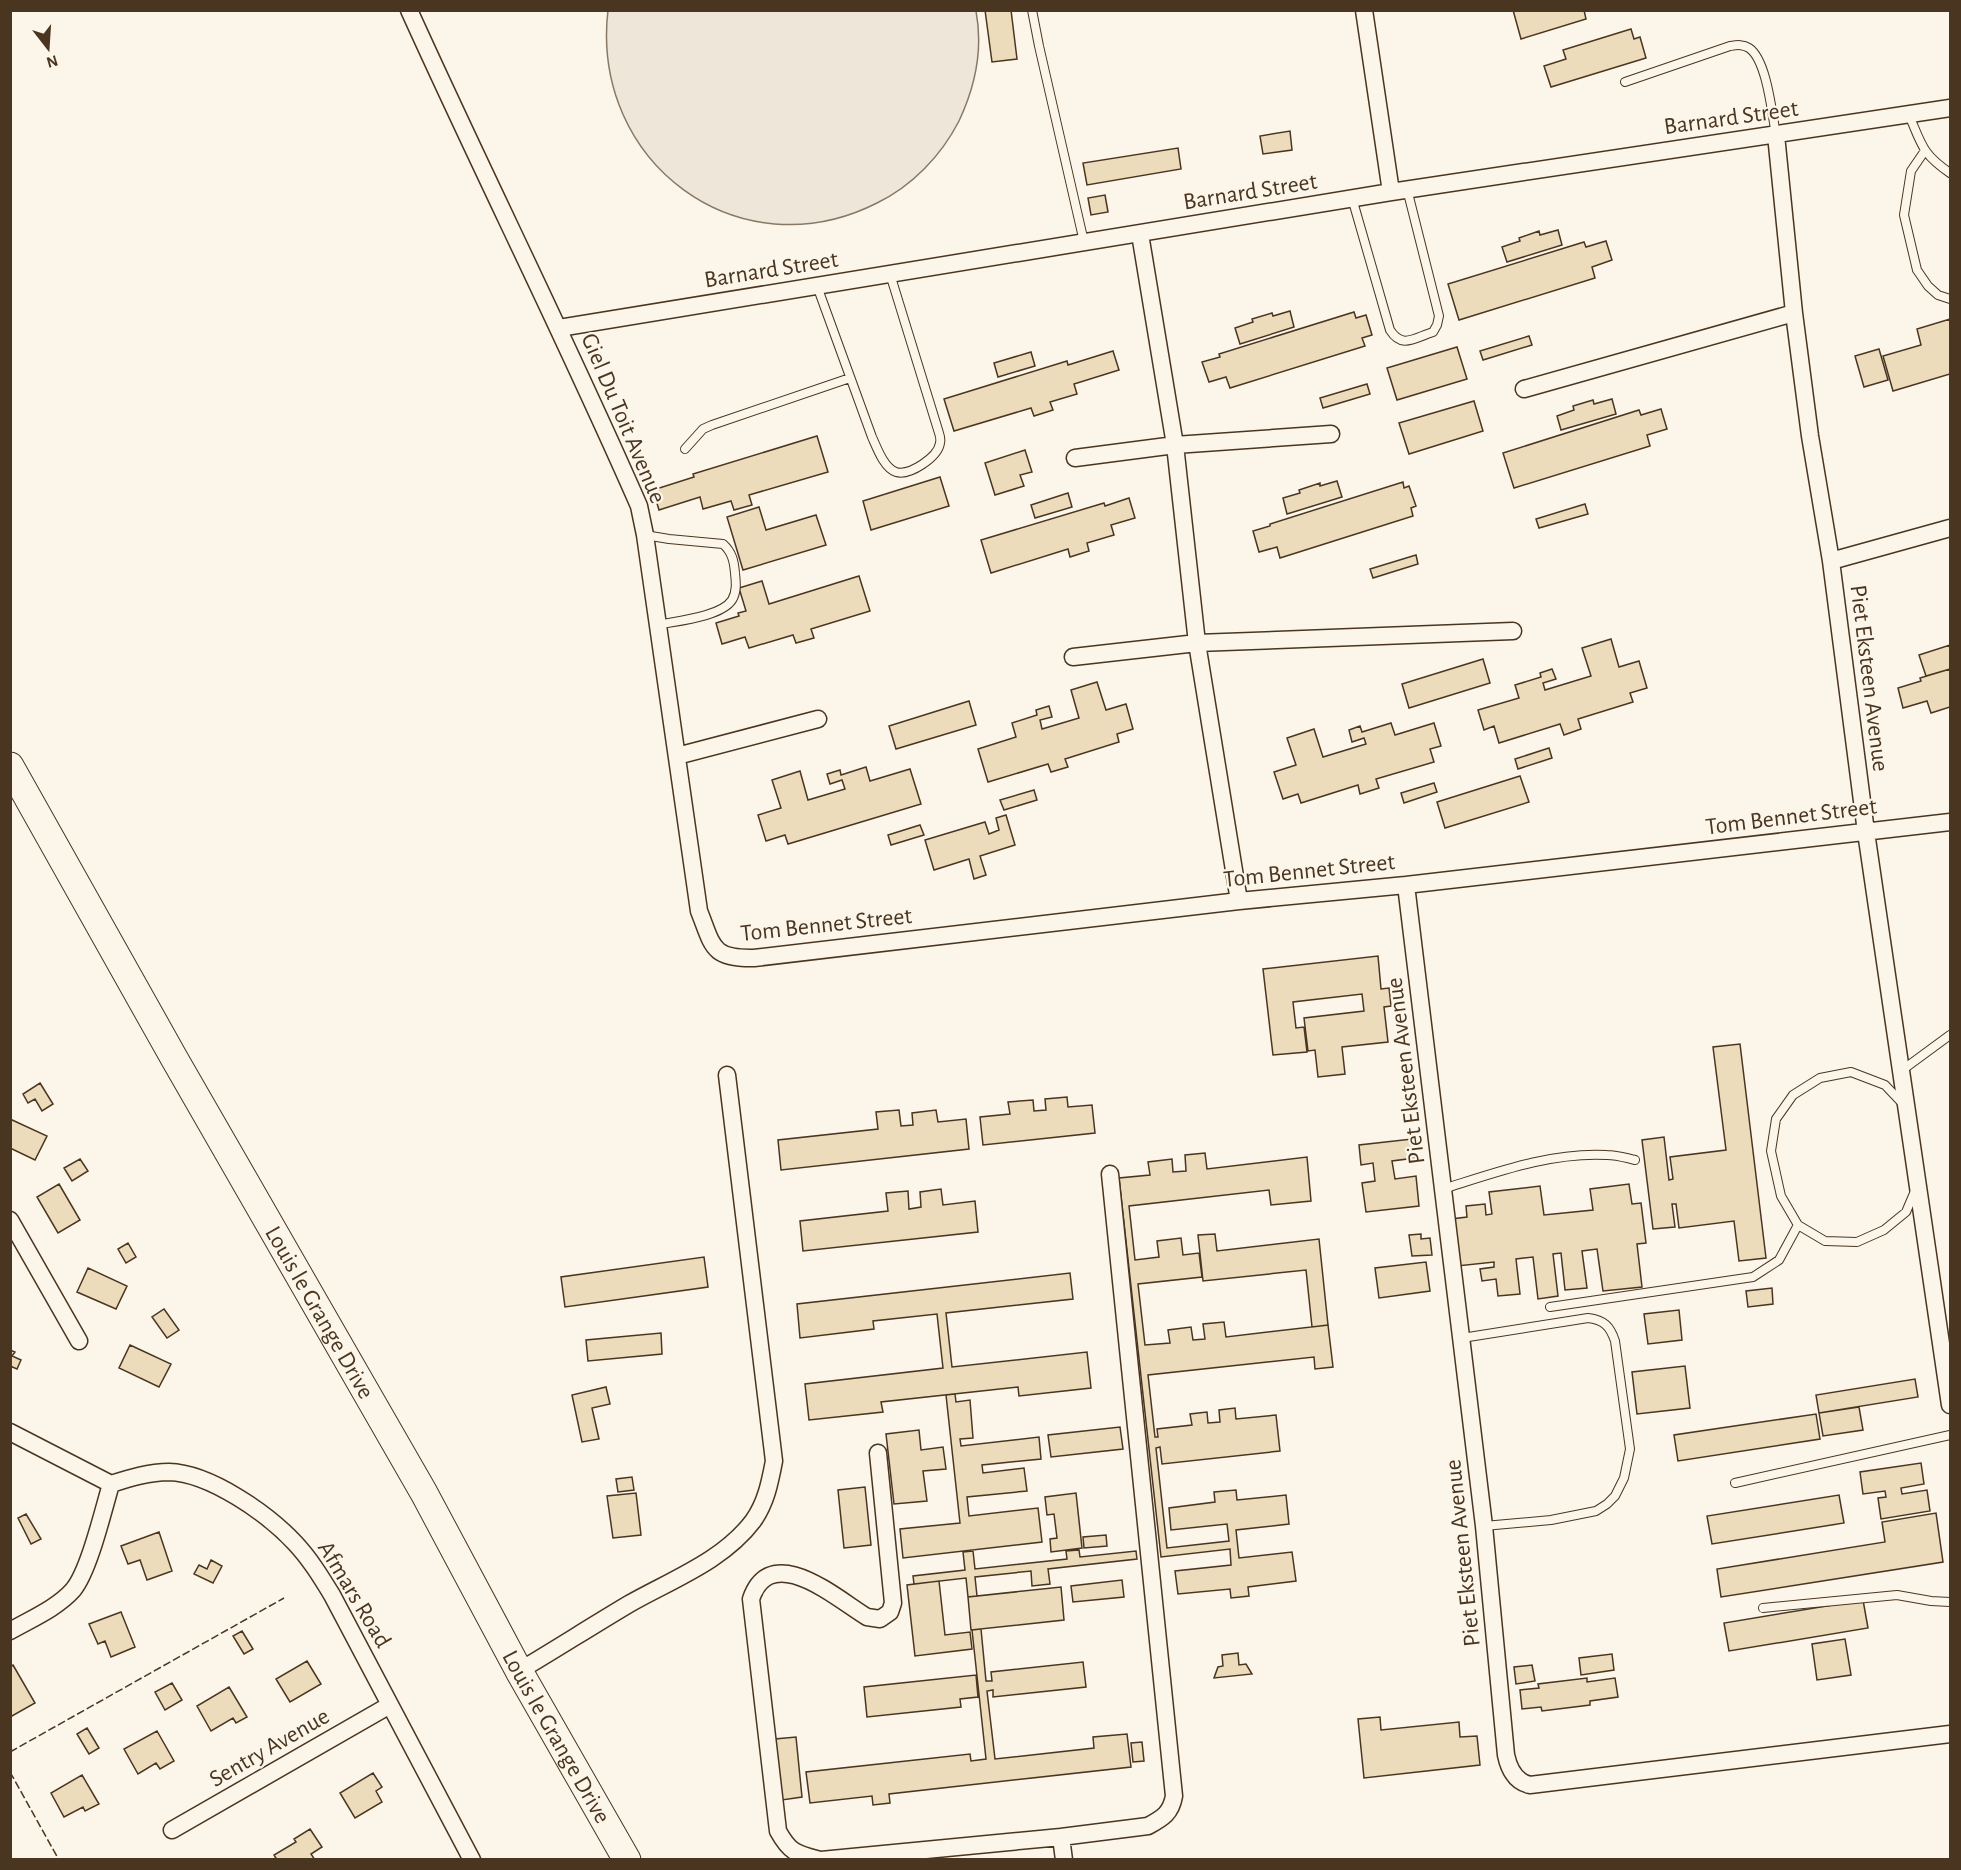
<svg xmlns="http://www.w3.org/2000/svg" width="1961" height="1870" font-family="'Alegreya Sans',sans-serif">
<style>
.green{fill:#ede6d9;stroke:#887966;stroke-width:1.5}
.building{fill:#ecdcbc;stroke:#4a3520;stroke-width:1.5}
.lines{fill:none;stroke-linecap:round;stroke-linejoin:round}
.lane-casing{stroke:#4a3520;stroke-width:10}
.street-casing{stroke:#4a3520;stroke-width:19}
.primary-casing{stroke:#4a3520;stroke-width:29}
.lane{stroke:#fbf6e9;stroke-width:8}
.street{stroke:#fbf6e9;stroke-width:16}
.primary{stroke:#fbf6e9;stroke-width:27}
.fence{stroke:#4a3520;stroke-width:1.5;stroke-dasharray:8 3;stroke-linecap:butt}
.labels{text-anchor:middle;stroke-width:4.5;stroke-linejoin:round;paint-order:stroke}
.street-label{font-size:24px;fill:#4a3520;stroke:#fbf6e9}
</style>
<rect width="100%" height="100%" fill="#fbf6e9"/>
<!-- green -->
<path class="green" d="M608 10 976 11C983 48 975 87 959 121 941 156 912 186 877 203 739 273 590 163 608 10Z"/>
<!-- building -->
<path class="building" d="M985 10H1011L1017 59 992 62Z
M1513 10H1584L1586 19 1521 39Z
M1631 29 1634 39 1640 37 1646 58 1551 87 1544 66 1566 59 1563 50Z
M1290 131 1292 150 1263 154 1260 136Z
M1178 148 1181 169 1087 185 1083 163Z
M1105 195 1108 212 1091 215 1088 198Z
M1558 230 1562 245 1507 262 1502 247 1520 241 1519 238 1539 231 1540 235Z
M1606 241 1612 260 1592 267 1595 278 1459 320 1448 284 1584 242 1586 247Z
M1290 311 1294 327 1240 344 1235 328 1253 322 1252 319 1272 313 1273 316Z
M1354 312 1356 318 1366 315 1372 335 1362 338 1365 346 1230 388 1226 377 1209 382 1202 362 1220 357 1219 354Z
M1950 319V374L1893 391 1883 356 1921 345 1917 329Z
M1529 336 1532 345 1483 360 1480 351Z
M1457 347 1467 379 1397 400 1387 368Z
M1879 349 1888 380 1864 387 1855 356Z
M1113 351 1119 370 1074 384 1077 394 1050 402 1053 410 1034 416 1031 408 954 431 944 399 1067 361 1068 365Z
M1031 352 1035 366 998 377 994 363Z
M1367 384 1370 394 1323 408 1320 398Z
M1612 399 1616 414 1561 430 1557 416 1574 410 1573 406 1593 400 1594 404Z
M1474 401 1483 431 1409 454 1399 423Z
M1661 409 1667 429 1647 435 1650 446 1514 488 1503 453 1639 410 1641 415Z
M817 436 828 472 749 495 752 505 734 510 731 501 703 509 700 497 659 510 653 490 694 477 693 474Z
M1025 450 1032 472 1020 475 1024 486 995 495 985 463Z
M940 477 949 506 871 530 863 501Z
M1337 481 1342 497 1287 514 1283 498 1300 493 1299 490 1320 483V486Z
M1403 482 1404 488 1409 486 1416 506 1411 508 1413 516 1280 558 1277 547 1259 552 1253 531 1270 526V524Z
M1068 493 1072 507 1035 518 1031 505Z
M1129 498 1135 518 1111 525 1114 535 1087 543 1089 551 1070 557 1068 549 991 573 981 540 1104 503 1105 506Z
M1585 504 1588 514 1539 528 1536 519Z
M759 507 766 530 816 515 826 545 743 570 727 517Z
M1416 555 1418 564 1373 578 1370 569Z
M859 576 870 611 811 629 814 638 796 643 793 635 749 648 745 637 722 644 716 623 739 616 738 613 746 611 739 588 762 581 769 604Z
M1611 639 1619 667 1639 661 1647 688 1630 693 1633 702 1578 719 1581 729 1564 735 1560 724 1499 743 1494 726 1484 730 1478 710 1519 698 1515 685 1541 677 1540 673 1552 669 1556 679 1543 683 1545 690 1591 676 1582 648Z
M1950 645V669L1926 676 1919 655Z
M1483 659 1490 683 1409 708 1402 684Z
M1950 669V707L1931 713 1927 701 1903 708 1898 688 1921 681 1920 678Z
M1097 682 1106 710 1126 704 1133 729 1117 734 1119 742 1065 759 1068 767 1051 772 1048 764 988 782 978 749 1016 737 1012 723 1037 715 1036 710 1049 706 1052 717 1040 720 1042 729 1079 718 1071 690Z
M969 701 976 725 896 749 889 726Z
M1391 723 1395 735 1434 723 1441 746 1430 749 1434 762 1376 779 1379 788 1360 794 1358 785 1301 803 1298 794 1283 799 1274 772 1296 765 1287 738 1314 729 1323 757 1366 744 1364 738 1352 742 1349 730 1360 726 1362 732Z
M1549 748 1552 758 1518 769 1515 759Z
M866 767 870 781 910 769 921 804 788 844 785 835 766 841 758 815 781 808 772 780 800 771 808 800 845 789 842 780 830 784 827 774 840 770 841 775Z
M1520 776 1529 802 1445 828 1437 802Z
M1434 783 1437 792 1404 803 1401 793Z
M1034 790 1037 800 1004 810 1000 800Z
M1006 815 1015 845 980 856 986 875 974 879 969 859 934 870 925 840 985 822 989 834 999 830 996 818Z
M920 825 924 835 891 845 888 835Z
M1378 956 1381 989 1389 988 1391 1006 1384 1007 1388 1042 1342 1047 1345 1074 1318 1077 1315 1050 1308 1051 1304 1018 1364 1011 1362 994 1293 1002 1296 1028 1304 1027 1307 1052 1273 1055 1263 969Z
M1740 1044 1766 1258 1739 1261 1734 1221 1679 1228 1676 1204H1672L1675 1227 1653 1229 1642 1140 1664 1137 1669 1180 1673 1179 1670 1157 1726 1150 1713 1047Z
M40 1083 53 1104 42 1111 35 1099 28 1103 23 1094Z
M1067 1097 1068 1107 1092 1105 1095 1133 983 1145 980 1117 1010 1114 1008 1102 1033 1100 1034 1111 1046 1110 1045 1099Z
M899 1110 901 1126 913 1125 912 1113 936 1110 938 1122 966 1119 969 1149 781 1170 778 1140 878 1129 876 1112Z
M10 1119 47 1136 35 1160 10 1148Z
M1412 1139 1415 1158 1392 1161 1395 1179 1416 1176 1419 1206 1366 1212 1362 1183 1375 1181 1373 1163 1361 1165 1359 1145Z
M1205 1153 1207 1169 1307 1157 1311 1201 1271 1205 1269 1190 1129 1206 1135 1260 1159 1257 1157 1241 1181 1238 1183 1255 1199 1253 1202 1277 1138 1284 1145 1345 1170 1343 1168 1330 1191 1327 1193 1340 1205 1339 1203 1324 1224 1322 1226 1337 1328 1325 1333 1367 1315 1369 1314 1357 1148 1375 1155 1437H1158L1157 1429 1192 1425 1190 1414 1207 1412 1208 1423 1220 1422 1219 1410 1235 1408 1236 1419 1276 1415 1280 1451 1162 1464 1160 1447 1156 1448 1167 1548 1229 1541 1227 1524 1171 1530 1169 1508 1215 1502 1214 1492 1236 1490 1237 1500 1286 1495 1289 1524 1236 1530 1239 1558 1292 1552 1296 1581 1248 1587 1249 1596 1231 1598 1230 1589 1178 1594 1175 1571 1231 1565 1230 1549 1161 1557 1119 1178 1150 1175 1148 1162 1172 1159 1173 1172 1186 1171 1185 1155Z
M80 1159 88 1171 72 1181 64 1168Z
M59 1184 80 1220 58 1233 37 1197Z
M1629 1184 1632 1204 1641 1203 1646 1243 1637 1244 1642 1287 1603 1291 1597 1249 1582 1251 1587 1288 1565 1290 1561 1253 1553 1254 1558 1296 1538 1299 1533 1257 1516 1259 1520 1294 1498 1296 1496 1279 1482 1281 1480 1269 1494 1267V1262L1457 1266 1451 1219 1467 1217 1466 1206 1485 1204 1486 1215 1492 1214 1489 1192 1540 1186 1544 1215 1593 1210 1590 1189Z
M941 1189 943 1205 975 1201 978 1232 803 1251 800 1221 888 1211 886 1193 908 1191 909 1209 921 1207 920 1192Z
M1215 1234 1217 1251 1319 1239 1328 1325 1312 1327 1306 1270 1203 1281 1198 1235Z
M1421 1234V1239L1430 1238 1432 1255 1412 1256 1409 1235Z
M128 1243 136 1257 126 1263 118 1249Z
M704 1257 708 1287 565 1307 561 1277Z
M1426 1262 1430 1291 1379 1298 1375 1268Z
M88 1268 127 1286 116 1309 77 1292Z
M1070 1273 1073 1299 946 1313 952 1367 1087 1352 1091 1388 1019 1396 1018 1387 881 1402 883 1412 809 1420 805 1384 943 1368 937 1314 873 1321 874 1329 800 1338 797 1304Z
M1772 1288 1773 1304 1748 1307 1746 1291Z
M164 1309 179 1330 167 1338 152 1317Z
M1679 1310 1682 1340 1648 1344 1644 1314Z
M661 1333 662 1354 588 1361 586 1340Z
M130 1345 171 1364 159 1387 119 1368Z
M10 1350 15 1352 12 1356 21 1360 17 1369 10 1366Z
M1685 1366 1690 1408 1637 1414 1632 1372Z
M1915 1379 1918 1397 1819 1413 1816 1395Z
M606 1387 610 1404 592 1408 599 1439 582 1442 572 1395Z
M955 1394 956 1402 970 1400 973 1438 960 1439 961 1446 1039 1437 1041 1459 982 1465 983 1473 1024 1468 1027 1491 967 1497 969 1516 1038 1508 1042 1542 903 1558 900 1529 960 1523 946 1395Z
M1859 1407 1863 1430 1823 1436 1819 1413Z
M1816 1414 1820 1439 1678 1461 1674 1435Z
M1120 1427 1123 1449 1051 1457 1048 1435Z
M919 1430 921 1450 943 1447 946 1469 923 1471 927 1501 894 1504 886 1434Z
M1921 1463 1924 1484 1901 1488 1902 1494 1927 1490 1930 1511 1881 1519 1878 1498 1886 1497 1885 1491 1863 1494 1860 1472Z
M632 1477 634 1490 618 1492 616 1479Z
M865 1487 871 1545 844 1548 838 1490Z
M636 1493 641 1535 613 1538 607 1496Z
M1076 1493 1082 1548 1051 1552 1050 1539 1057 1538 1054 1514 1047 1515 1045 1497Z
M1839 1495 1844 1523 1712 1544 1707 1516Z
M1936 1513 1943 1562 1721 1597 1717 1569 1885 1542 1882 1522Z
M26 1514 41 1539 31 1544 18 1518Z
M159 1532 172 1571 147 1580 140 1560 128 1564 121 1546Z
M1106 1535 1107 1546 1084 1548 1083 1537Z
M1079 1550 1080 1557 1136 1551 1137 1559 1048 1569 1050 1584 1032 1586 1031 1571 975 1577 977 1596 968 1597 966 1578 914 1584 913 1576 965 1570 963 1552 973 1551 975 1569 1067 1559 1066 1551Z
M211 1560 222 1566 213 1583 194 1574 199 1565 207 1569Z
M1122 1580 1124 1597 1073 1602 1071 1586Z
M939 1581 945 1635 970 1632 972 1649 915 1656 907 1585Z
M1061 1587 1064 1620 971 1630 968 1597Z
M1863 1600 1868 1628 1729 1651 1724 1623Z
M121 1612 135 1647 111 1657 105 1641 98 1644 89 1624Z
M981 1629 986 1681H992L991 1672 1083 1662 1086 1687 993 1697V1690L987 1691 995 1759 1094 1748 1093 1737 1127 1734 1131 1767 889 1794 890 1803 873 1805 872 1796 810 1803 806 1772 970 1754 971 1761 986 1759 972 1630Z
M242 1631 253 1649 244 1654 233 1636Z
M1845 1639 1851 1675 1817 1680 1812 1644Z
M1238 1653 1239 1665 1246 1664 1252 1674 1214 1678 1218 1667 1223 1666 1222 1655Z
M1612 1654 1614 1670 1581 1675 1579 1658Z
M307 1661 321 1684 290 1702 276 1679Z
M13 1665 35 1703 12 1716 10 1713V1667Z
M1532 1665 1535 1681 1516 1684 1514 1667Z
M976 1675 978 1697 960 1699 961 1707 867 1717 864 1687Z
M1587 1678V1682L1615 1678 1618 1697 1590 1701V1705L1542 1711 1541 1707 1522 1709 1520 1690 1539 1688 1538 1684Z
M172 1683 182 1700 165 1710 155 1692Z
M229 1687 247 1717 236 1723 233 1718 211 1731 197 1706Z
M1380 1717 1381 1730 1459 1722 1460 1737 1477 1736 1480 1765 1364 1778 1358 1719Z
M87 1728 99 1748 89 1754 77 1734Z
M157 1731 174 1761 160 1769 156 1763 138 1774 124 1749Z
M796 1737 802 1797 782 1800 775 1739Z
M1142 1742 1144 1761 1133 1762 1131 1743Z
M373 1773 382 1787 376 1791 382 1802 355 1818 340 1793Z
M82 1775 99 1804 85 1811 83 1807 64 1817 51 1793Z
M310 1829 322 1847 311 1854 315 1860H277L274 1855 296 1842 294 1839Z"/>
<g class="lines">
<defs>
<path id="lane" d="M1032 10 1039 46 1084 242
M1625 82 1730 46C1737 45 1743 44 1749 48 1767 60 1772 114 1776 135
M1909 115C1922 145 1922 154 1950 173
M1924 152 1911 171 1904 215 1917 270 1928 286 1938 295 1950 299
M1352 198 1390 330C1402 349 1414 338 1433 332L1437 325 1439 316 1407 189
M817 286 872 437C877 448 884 468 896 472 910 476 938 457 940 443 941 439 940 436 939 433L890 274
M685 449 703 429 712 425 850 378
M645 535 669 539 723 544C732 552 734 561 735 573 736 582 737 592 732 600 721 617 676 621 657 625
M1901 1071 1950 1035
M1904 1105 1885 1085 1851 1072 1820 1078 1793 1095 1776 1119 1771 1151 1781 1196 1798 1225 1825 1241 1857 1242 1884 1230 1906 1212 1915 1191
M1443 1189C1497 1172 1551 1152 1607 1155 1617 1155 1626 1158 1635 1160
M1550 1307 1753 1277 1779 1260 1798 1225
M1462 1338 1588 1318C1604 1320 1610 1326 1615 1341L1630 1449 1624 1478 1615 1496 1607 1504 1596 1511 1551 1520 1484 1526
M1735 1483 1950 1435
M1763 1608 1897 1595 1931 1601 1950 1602"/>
<path id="street" d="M409 10C484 176 566 339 639 506L645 535 699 911C713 946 711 959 754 958L1239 901 1406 885 1950 822
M1364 10 1391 192
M1776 135 1794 313 1810 436 1831 561 1866 832 1950 1405
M1140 234 1175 445 1197 643 1239 901
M559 328 1391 192 1950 108
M1524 389 1794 313
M1075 458 1175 445 1331 434
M1831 561 1950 528
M1073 657 1197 643 1513 631
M677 756 818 719
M1406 885 1484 1526 1506 1755C1509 1769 1516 1782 1530 1785L1950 1734
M10 1220 79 1341
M10 1432 111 1484C130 1478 149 1472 169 1472 210 1473 268 1514 295 1543 310 1559 321 1577 332 1595L472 1860
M10 1631C31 1619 57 1608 73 1590 89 1571 103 1511 111 1484
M519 1671C556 1649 592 1626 629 1604 671 1580 723 1561 753 1521 766 1503 770 1482 774 1461L727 1075
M172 1830 390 1705
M1061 1837 1064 1860
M820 1860C797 1854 790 1853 778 1831L751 1599C771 1540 837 1599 867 1617L880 1619 890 1612 893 1603 878 1453
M821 1860 1061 1837 1148 1826C1163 1818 1171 1813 1174 1796L1110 1174"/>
<g id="primary">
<path id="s1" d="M10 766 174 1058 424 1493 519 1671 627 1860"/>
</g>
</defs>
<!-- lane casing -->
<use href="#lane" class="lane-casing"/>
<!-- street casing -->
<use href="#street" class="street-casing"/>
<!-- primary casing -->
<use href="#primary" class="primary-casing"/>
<!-- lane -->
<use href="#lane" class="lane"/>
<!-- street -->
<use href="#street" class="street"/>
<!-- primary -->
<use href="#primary" class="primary"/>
<!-- fence -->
<path class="fence" d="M10 1752 284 1598
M10 1772 59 1860"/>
</g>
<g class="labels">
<!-- street labels -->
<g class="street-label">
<text transform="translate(1731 117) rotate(-8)" y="8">Barnard Street</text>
<text transform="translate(1250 191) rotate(-9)" y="8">Barnard Street</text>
<text transform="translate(771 269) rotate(-9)" y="8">Barnard Street</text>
<text transform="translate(624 418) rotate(67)" y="8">Giel Du Toit Avenue</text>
<text transform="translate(1870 678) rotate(83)" y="8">Piet Eksteen Avenue</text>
<text transform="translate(1791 816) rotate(-7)" y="8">Tom Bennet Street</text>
<text transform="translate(1309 870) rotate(-6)" y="8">Tom Bennet Street</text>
<text transform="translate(826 924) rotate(-6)" y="8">Tom Bennet Street</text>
<text transform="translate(1405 1071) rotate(-97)" y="8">Piet Eksteen Avenue</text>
<text dy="8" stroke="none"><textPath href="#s1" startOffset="628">Louis le Grange Drive</textPath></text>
<text transform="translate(1462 1553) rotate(-96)" y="8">Piet Eksteen Avenue</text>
<text transform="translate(355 1594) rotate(59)" y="8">Afmars Road</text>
<text dy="8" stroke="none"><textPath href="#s1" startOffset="1114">Louis le Grange Drive</textPath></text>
<text transform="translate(269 1747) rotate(-30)" y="8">Sentry Avenue</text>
</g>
</g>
<!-- border -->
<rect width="1961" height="1870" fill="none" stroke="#4a3520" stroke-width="24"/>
<!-- north arrow -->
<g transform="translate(48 48) rotate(163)" stroke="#fbf6e9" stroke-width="4.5" paint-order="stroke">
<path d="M0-4.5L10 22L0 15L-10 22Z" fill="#4a3520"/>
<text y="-9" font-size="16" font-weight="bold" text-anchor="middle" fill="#4a3520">N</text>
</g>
</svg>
